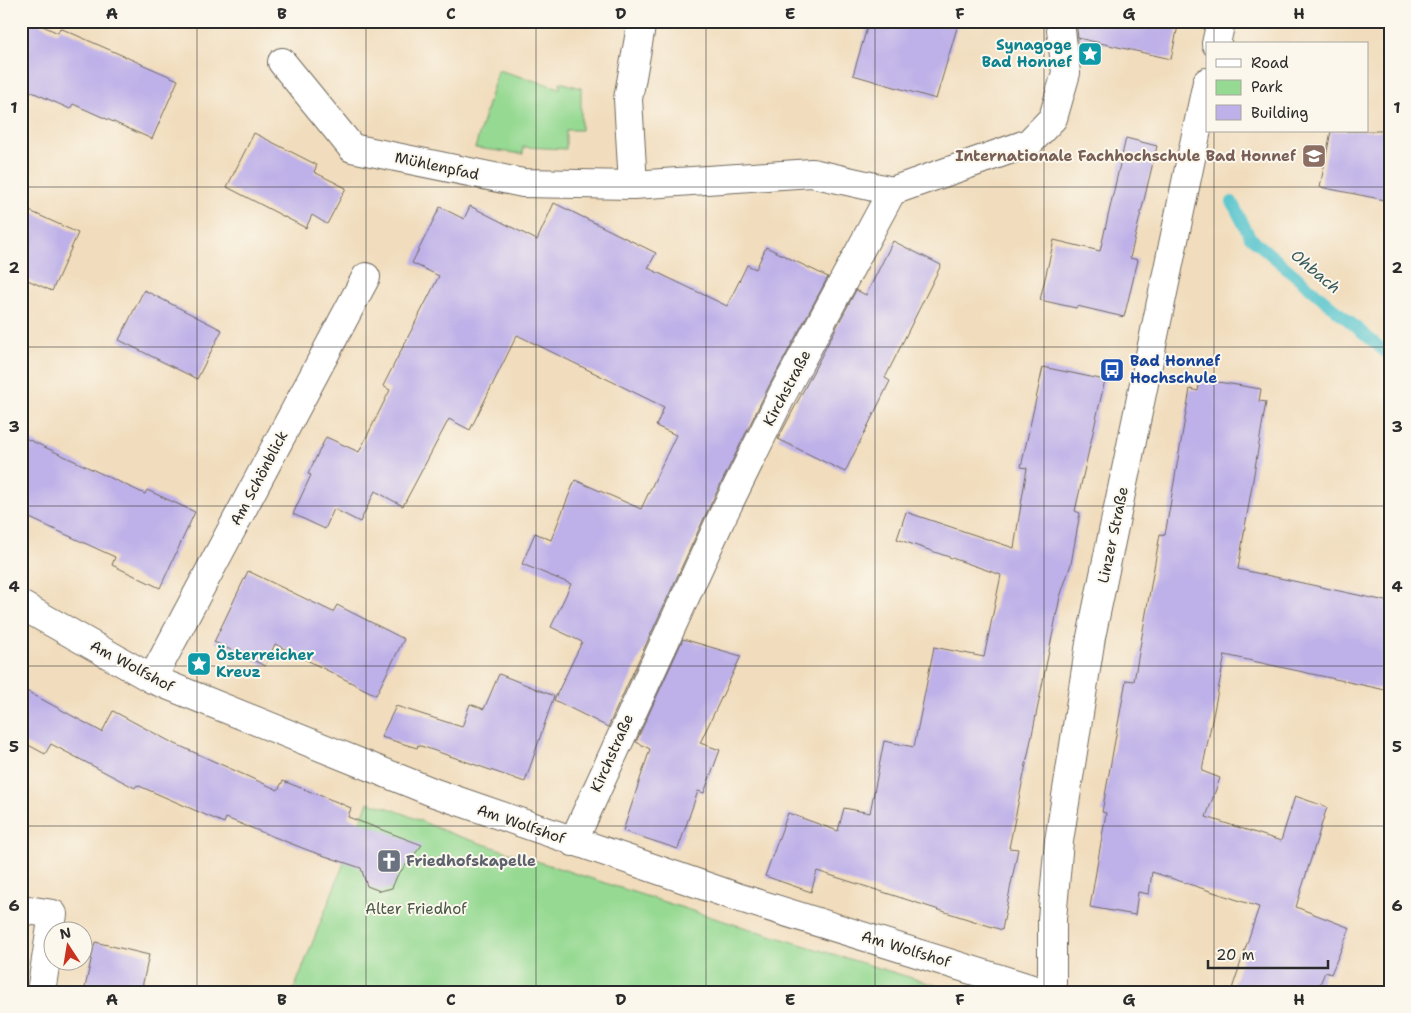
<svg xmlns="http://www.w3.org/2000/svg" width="1411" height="1013" font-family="'Shantell Sans',sans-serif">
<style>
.green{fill:#95d992;stroke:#60825e}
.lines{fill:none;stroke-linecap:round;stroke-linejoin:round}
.stream{stroke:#58c5cd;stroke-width:12}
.building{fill:#beb0e8}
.street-casing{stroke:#70695e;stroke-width:30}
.secondary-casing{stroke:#70695e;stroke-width:30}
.street{stroke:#fff;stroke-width:28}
.secondary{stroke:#fff;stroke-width:28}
.grid{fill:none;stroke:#2b2b2b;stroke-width:1;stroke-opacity:0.55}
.labels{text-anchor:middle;stroke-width:4;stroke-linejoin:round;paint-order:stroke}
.culture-label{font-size:15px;font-weight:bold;fill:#0d838f;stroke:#fbf7ec;text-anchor:end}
.education-label{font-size:15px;font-weight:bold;fill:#785e54;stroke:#fbf7ec;text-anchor:end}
.street-label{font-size:15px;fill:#2b2b2b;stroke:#fbf7ec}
.transit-label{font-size:15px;font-weight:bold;fill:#164399;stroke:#fbf7ec;text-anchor:start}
.worship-label{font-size:15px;font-weight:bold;fill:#5b616d;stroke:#fbf7ec;text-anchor:start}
.park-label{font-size:15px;fill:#465645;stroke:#fbf7ec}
.water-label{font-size:16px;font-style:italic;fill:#38595c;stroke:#fbf7ec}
.neatline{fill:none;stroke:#2b2b2b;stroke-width:2}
.grid-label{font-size:16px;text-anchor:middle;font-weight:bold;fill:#2b2b2b}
</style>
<rect width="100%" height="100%" fill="#fbf7ec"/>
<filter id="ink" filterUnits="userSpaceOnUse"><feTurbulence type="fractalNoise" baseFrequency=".02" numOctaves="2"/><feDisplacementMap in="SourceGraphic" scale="10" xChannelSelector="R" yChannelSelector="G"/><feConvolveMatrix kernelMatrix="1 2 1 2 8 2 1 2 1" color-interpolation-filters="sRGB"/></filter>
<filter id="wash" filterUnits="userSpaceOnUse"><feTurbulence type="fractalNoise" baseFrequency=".0096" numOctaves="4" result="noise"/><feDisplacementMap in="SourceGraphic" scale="20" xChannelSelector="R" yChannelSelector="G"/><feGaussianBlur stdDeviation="1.12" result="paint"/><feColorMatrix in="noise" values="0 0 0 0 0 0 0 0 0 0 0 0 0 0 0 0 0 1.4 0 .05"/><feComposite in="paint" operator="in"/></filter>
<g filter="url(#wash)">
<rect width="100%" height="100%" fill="#f1ddbd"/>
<!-- green -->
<path class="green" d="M498 70 560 88V82L581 88V130H566V149L523 147V154L475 148Z
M368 802C398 809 425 824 455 835L727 922 958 992H293Z"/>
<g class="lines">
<!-- stream -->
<path class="stream" d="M1232 202 1250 237 1390 356"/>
</g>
<g id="blocks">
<!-- building -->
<path class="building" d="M21 21H32L58 33 60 28 178 80 152 139 73 104 70 109 21 87Z
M869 21H959L936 99 853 75Z
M1076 21H1179L1171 59 1078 38Z
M1331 131H1390V201L1320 187Z
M254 133 317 165 314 172 346 188 327 224 312 215 306 228 227 187Z
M1126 138 1157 146 1130 258 1138 260 1124 317 1077 306 1076 308 1040 300 1054 240 1100 251Z
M554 203 656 253 648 268 727 306 747 265 756 269 766 247 828 277 769 386 706 514 608 727 554 700 582 642 551 627 571 584 522 564 535 533 551 540 575 480 641 509 676 435 656 426 664 407 517 335 470 430 449 419 403 506 375 491 360 522 334 509 325 529 293 514 311 475 308 474 326 437 359 452 390 390 383 386 439 276 412 263 440 207 464 219 470 206 537 240Z
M21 207 78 233 52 291 21 277Z
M893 241 941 265 885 378 890 381 845 472 778 439 856 290 866 295Z
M144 290 222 330 197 379 119 340Z
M1043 367 1105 380 1075 511 1080 513 1071 564 1060 597 1009 848 1018 849 1002 930 817 871 811 892 765 876 788 813 838 831 844 808 870 813 884 741 914 747 934 647 984 657 1001 575 897 539 906 512 1014 548 1027 468 1021 467Z
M1200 379 1261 389 1259 401 1266 402 1238 569 1390 602V691L1225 655 1202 771 1220 778 1206 817 1281 841 1295 796 1327 807 1296 907 1350 928 1331 974 1325 972 1317 992H1231L1259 907 1152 872 1149 894 1138 892 1135 915 1090 907 1106 813 1102 812 1126 680 1134 681 1160 534 1165 535 1190 389 1198 391Z
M21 436 145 494 147 490 195 512 160 588 112 565 115 557 21 514Z
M248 571 333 612 337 605 404 639 376 695 275 644 265 666 214 642Z
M683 639 741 656 700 743 720 750 704 793 698 791 678 849 623 831 650 749 636 742Z
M499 674 554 696 525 782 418 745 417 748 381 737 396 706 462 727 470 704 484 709Z
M21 688 102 732 113 711 171 742 278 790 283 781 337 802 351 808 348 817 422 845 397 876 392 888 380 891 367 886 361 868 310 851 226 818 224 823 137 785 135 788 51 744 45 754 21 741Z
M95 942 149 955 141 992H84Z"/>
</g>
</g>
<g filter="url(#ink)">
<use href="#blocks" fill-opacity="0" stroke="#70695e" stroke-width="1"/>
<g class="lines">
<defs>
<path id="street" d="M282 62 352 148 523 183 633 185 812 173 892 191
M633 185 628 99 642 21
M21 605 152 679 435 793 737 897 1042 992
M152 679 366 277
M573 842 720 521 783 393 892 191 1029 143 1053 118 1066 73 1060 21
M21 909 53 914 41 992"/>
<path id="secondary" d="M1216 44 1221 21
M1052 992V919L1059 841 1091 637 1207 82"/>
</defs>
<!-- street casing -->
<use href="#street" class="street-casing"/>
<!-- secondary casing -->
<use href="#secondary" class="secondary-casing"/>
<!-- street -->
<use href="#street" class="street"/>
<!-- secondary -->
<use href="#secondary" class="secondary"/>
</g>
</g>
<!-- grid -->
<path class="grid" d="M197 21V992M366 21V992M536 21V992M706 21V992M875 21V992M1044 21V992M1214 21V44M1214 131V992M21 187H1390M21 347H1390M21 506H1390M21 666H1390M21 826H1390"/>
<!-- icons -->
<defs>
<symbol id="sight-square" viewBox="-11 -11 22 22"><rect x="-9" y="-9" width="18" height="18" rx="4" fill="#0f9aa8" stroke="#fbf7ec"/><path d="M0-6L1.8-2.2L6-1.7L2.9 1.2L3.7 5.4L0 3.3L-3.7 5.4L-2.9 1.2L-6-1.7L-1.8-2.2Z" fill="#fff"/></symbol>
<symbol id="university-square" viewBox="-11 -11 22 22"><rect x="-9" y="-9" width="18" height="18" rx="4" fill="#8d6e63" stroke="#fbf7ec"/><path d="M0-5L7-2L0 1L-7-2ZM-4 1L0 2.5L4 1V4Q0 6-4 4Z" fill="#fff"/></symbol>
<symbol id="bus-square" viewBox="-11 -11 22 22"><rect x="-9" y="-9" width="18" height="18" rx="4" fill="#1a4fb4" stroke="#fbf7ec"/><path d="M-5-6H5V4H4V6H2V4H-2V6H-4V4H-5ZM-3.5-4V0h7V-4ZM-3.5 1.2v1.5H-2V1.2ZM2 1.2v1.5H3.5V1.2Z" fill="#fff"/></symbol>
<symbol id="church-square" viewBox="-11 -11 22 22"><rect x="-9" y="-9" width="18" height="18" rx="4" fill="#6b7280" stroke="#fbf7ec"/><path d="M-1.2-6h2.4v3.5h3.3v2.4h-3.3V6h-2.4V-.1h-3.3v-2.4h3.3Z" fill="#fff"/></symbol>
</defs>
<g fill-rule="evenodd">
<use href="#sight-square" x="1076" y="40" width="28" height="28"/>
<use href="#university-square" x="1300" y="142" width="28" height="28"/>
<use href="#bus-square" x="1098" y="356" width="28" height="28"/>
<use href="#sight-square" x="185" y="650" width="28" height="28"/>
<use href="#church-square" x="375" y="847" width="28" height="28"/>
</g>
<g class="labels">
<!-- culture labels -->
<g class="culture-label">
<text x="1072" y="50">Synagoge<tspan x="1072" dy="17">Bad Honnef</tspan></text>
<text x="216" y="660" text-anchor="start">Österreicher<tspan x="216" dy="17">Kreuz</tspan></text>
</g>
<!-- education labels -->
<g class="education-label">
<text x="1296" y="161">Internationale Fachhochschule Bad Honnef</text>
</g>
<!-- street labels -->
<g class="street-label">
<text transform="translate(437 166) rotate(12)" y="5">Mühlenpfad</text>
<text transform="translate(787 388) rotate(-62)" y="5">Kirchstraße</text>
<text transform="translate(259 478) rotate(-62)" y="5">Am Schönblick</text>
<text transform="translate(1113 535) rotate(-78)" y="5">Linzer Straße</text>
<text transform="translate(132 666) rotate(28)" y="5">Am Wolfshof</text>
<text transform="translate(612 753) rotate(-66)" y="5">Kirchstraße</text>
<text transform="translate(521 824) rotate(19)" y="5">Am Wolfshof</text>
<text transform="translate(906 949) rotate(17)" y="5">Am Wolfshof</text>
</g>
<!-- transit labels -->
<g class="transit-label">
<text x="1130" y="366">Bad Honnef<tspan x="1130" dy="17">Hochschule</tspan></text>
</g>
<!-- worship labels -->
<g class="worship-label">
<text x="406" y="866">Friedhofskapelle</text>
</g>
<!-- park labels -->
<g class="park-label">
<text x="416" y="914">Alter Friedhof</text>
</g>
<!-- water labels -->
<g class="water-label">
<text transform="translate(1316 271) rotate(40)" y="6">Ohbach</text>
</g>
</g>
<!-- margin -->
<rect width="1411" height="1013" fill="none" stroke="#fbf7ec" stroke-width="55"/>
<!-- legend -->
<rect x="1206" y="42" width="162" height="90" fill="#fbf7ec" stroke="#a8a59f"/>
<rect x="1216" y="59" width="25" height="8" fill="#ffffff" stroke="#a8a59f"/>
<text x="1251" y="68" font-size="15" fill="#2b2b2b">Road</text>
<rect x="1216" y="80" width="25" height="15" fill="#95d992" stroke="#a8a59f"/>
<text x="1251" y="92" font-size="15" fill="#2b2b2b">Park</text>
<rect x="1216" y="105" width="25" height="15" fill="#beb0e8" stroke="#a8a59f"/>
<text x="1251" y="118" font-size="15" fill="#2b2b2b">Building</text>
<!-- north arrow -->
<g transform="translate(68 946) rotate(348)"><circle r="24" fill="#fbf7ec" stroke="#a8a59f"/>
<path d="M0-4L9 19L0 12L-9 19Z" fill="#c8321e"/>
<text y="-8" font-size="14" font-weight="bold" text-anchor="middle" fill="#2b2b2b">N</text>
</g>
<!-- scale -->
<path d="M1208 960v8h120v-8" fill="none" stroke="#2b2b2b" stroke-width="2.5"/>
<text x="1216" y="960" font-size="15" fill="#2b2b2b" stroke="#fbf7ec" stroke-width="4" paint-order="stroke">20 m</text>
<rect x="28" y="28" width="1356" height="958" class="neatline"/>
<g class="grid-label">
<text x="112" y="19">A</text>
<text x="282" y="19">B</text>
<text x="451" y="19">C</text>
<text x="621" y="19">D</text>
<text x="790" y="19">E</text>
<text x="960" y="19">F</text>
<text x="1129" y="19">G</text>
<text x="1299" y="19">H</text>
<text x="14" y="113">1</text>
<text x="1397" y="113">1</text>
<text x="14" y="273">2</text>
<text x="1397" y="273">2</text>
<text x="14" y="432">3</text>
<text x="1397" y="432">3</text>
<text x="14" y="592">4</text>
<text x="1397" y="592">4</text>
<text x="14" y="752">5</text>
<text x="1397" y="752">5</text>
<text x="14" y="911">6</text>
<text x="1397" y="911">6</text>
<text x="112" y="1005">A</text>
<text x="282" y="1005">B</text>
<text x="451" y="1005">C</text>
<text x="621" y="1005">D</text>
<text x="790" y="1005">E</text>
<text x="960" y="1005">F</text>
<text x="1129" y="1005">G</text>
<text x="1299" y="1005">H</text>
</g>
</svg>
